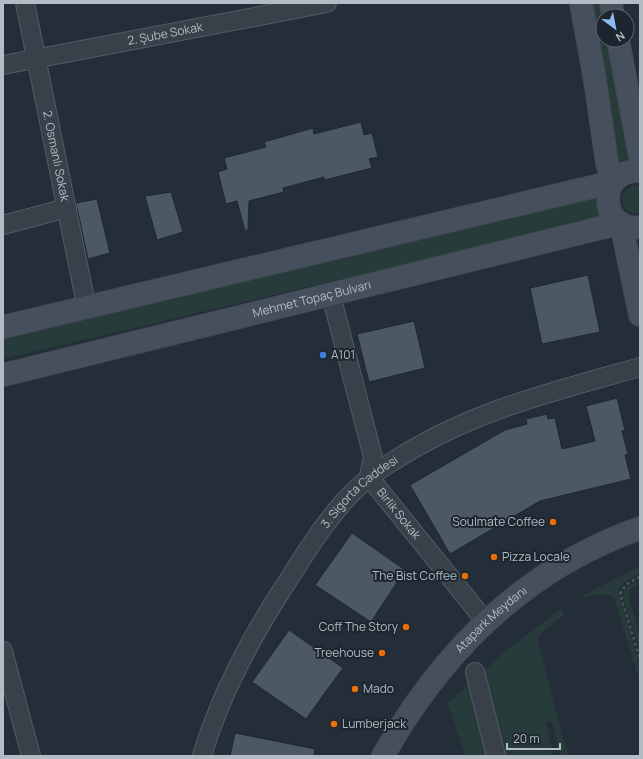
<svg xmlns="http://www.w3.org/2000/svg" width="643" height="759" font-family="Manrope,sans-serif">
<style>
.green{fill:#273b3b}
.building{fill:#4c5965;stroke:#1f2731}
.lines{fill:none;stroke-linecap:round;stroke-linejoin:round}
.street-casing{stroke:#535b65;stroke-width:20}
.secondary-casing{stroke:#414953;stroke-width:24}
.path{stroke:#445658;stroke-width:2.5;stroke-dasharray:3 3;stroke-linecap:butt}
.street{stroke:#38404a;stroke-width:18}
.secondary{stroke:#46505c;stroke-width:22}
.shop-dot{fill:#3f7fe0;stroke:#1d252f;stroke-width:1.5}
.food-dot{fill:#e8710a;stroke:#1d252f;stroke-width:1.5}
.labels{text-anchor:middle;stroke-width:4;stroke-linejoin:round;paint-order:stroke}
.street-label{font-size:12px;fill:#b3bbc5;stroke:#1d252f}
.poi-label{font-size:12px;fill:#b3bbc5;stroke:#1d252f;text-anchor:start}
</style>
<rect width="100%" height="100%" fill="#242e39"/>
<!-- green -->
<path class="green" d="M588 3H602L603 40H609L632 158 618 162Z
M633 186H640V213C621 217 615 193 633 186Z
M597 196 600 218 3 359V336Z
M640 566V574C631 578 620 582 618 593L640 666V681L614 598 608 594 580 597Z
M640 580V584L630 589 628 595 640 637V651L623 597C623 587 632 584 640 580Z
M561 609 564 615 541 633 537 639 568 756H561L551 721 546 722 554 756H465L448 703 508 649Z"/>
<!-- building -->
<path class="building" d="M361 122 364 135 372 133 378 157 369 159 372 168 325 180 324 177 283 188 284 192 249 201 248 230 245 231 237 201 226 204 218 172 227 169 224 158 266 147 264 142 313 128 314 134Z
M171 192 183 232 157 240 145 196Z
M97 199 110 253 88 259 76 203Z
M588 275 600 332 542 344 530 288Z
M414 321 425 368 369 382 357 334Z
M617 398 625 430 622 431 628 455H625L631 479 540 501 450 554 410 485 505 430 527 424 526 419 547 414 548 419 555 418 562 449 595 441 586 406Z
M352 533 405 570 371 622 315 585Z
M289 630 343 668 306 719 252 682Z
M235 733 315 749 314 756H230Z"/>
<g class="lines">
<defs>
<g id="street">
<path id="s1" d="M25 3 87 309"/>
<path id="s2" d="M3 65 327 3"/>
<path d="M3 225 67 208"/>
<path id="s3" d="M331 295 373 457 369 477 486 622"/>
<path d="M3 651 31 756"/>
<path d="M475 672 496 756"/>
<path id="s4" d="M202 756C219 699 248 643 280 593 302 559 324 521 353 492 366 479 380 469 395 460 471 411 555 391 640 367"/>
</g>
<g id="secondary">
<path d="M611 3 613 16"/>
<path d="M618 40 640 156"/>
<path d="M640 171C596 168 599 233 640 227"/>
<path d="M3 327 613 182 607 163 595 80 581 3"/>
<path id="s5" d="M3 375 621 223 640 315"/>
<path id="s6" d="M383 756C442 651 525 569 640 528"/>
</g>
</defs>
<!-- street casing -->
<use href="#street" class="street-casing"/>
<!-- secondary casing -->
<use href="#secondary" class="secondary-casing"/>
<!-- path -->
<path class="path" d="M640 577C631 581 625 584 620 594L640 659"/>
<!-- street -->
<use href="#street" class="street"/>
<!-- secondary -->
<use href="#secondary" class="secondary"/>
</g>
<!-- markers -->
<circle class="shop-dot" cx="323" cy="355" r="4"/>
<g class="food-dot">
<circle cx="553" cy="522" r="4"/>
<circle cx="494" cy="557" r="4"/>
<circle cx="465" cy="576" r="4"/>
<circle cx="406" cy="627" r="4"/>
<circle cx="382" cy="653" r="4"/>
<circle cx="355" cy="689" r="4"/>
<circle cx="334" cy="724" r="4"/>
</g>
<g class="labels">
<!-- street labels -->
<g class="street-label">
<text dy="4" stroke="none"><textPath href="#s2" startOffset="165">2. Şube Sokak</textPath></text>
<text dy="4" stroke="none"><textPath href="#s1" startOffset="156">2. Osmanlı Sokak</textPath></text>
<text dy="4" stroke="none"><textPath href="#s5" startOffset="318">Mehmet Topaç Bulvarı</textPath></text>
<text dy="4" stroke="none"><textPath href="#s4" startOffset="311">3. Sigorta Caddesi</textPath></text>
<text dy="4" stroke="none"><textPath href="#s3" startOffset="235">Birlik Sokak</textPath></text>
<text dy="4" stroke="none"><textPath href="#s6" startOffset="175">Atapark Meydanı</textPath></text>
</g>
<!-- poi labels -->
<g class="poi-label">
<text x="331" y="359">A101</text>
<text x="545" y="526" text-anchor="end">Soulmate Coffee</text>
<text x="502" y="561">Pizza Locale</text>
<text x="457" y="580" text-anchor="end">The Bist Coffee</text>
<text x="398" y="631" text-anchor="end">Coff The Story</text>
<text x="374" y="657" text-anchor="end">Treehouse</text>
<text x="363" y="693">Mado</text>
<text x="342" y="728">Lumberjack</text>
</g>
</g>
<!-- border -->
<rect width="643" height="759" fill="none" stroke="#b3bbc5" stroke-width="8"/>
<!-- north arrow -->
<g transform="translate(615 28) rotate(148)"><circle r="19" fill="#1d252f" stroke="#59616b"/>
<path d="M0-3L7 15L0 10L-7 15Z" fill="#8ebaef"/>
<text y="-6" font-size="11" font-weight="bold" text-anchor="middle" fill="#b3bbc5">N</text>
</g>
<!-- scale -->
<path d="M507 743v6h53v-6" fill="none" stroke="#b3bbc5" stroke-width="2"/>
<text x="513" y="743" font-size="12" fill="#b3bbc5" stroke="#1d252f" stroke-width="3" paint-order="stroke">20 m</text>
</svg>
